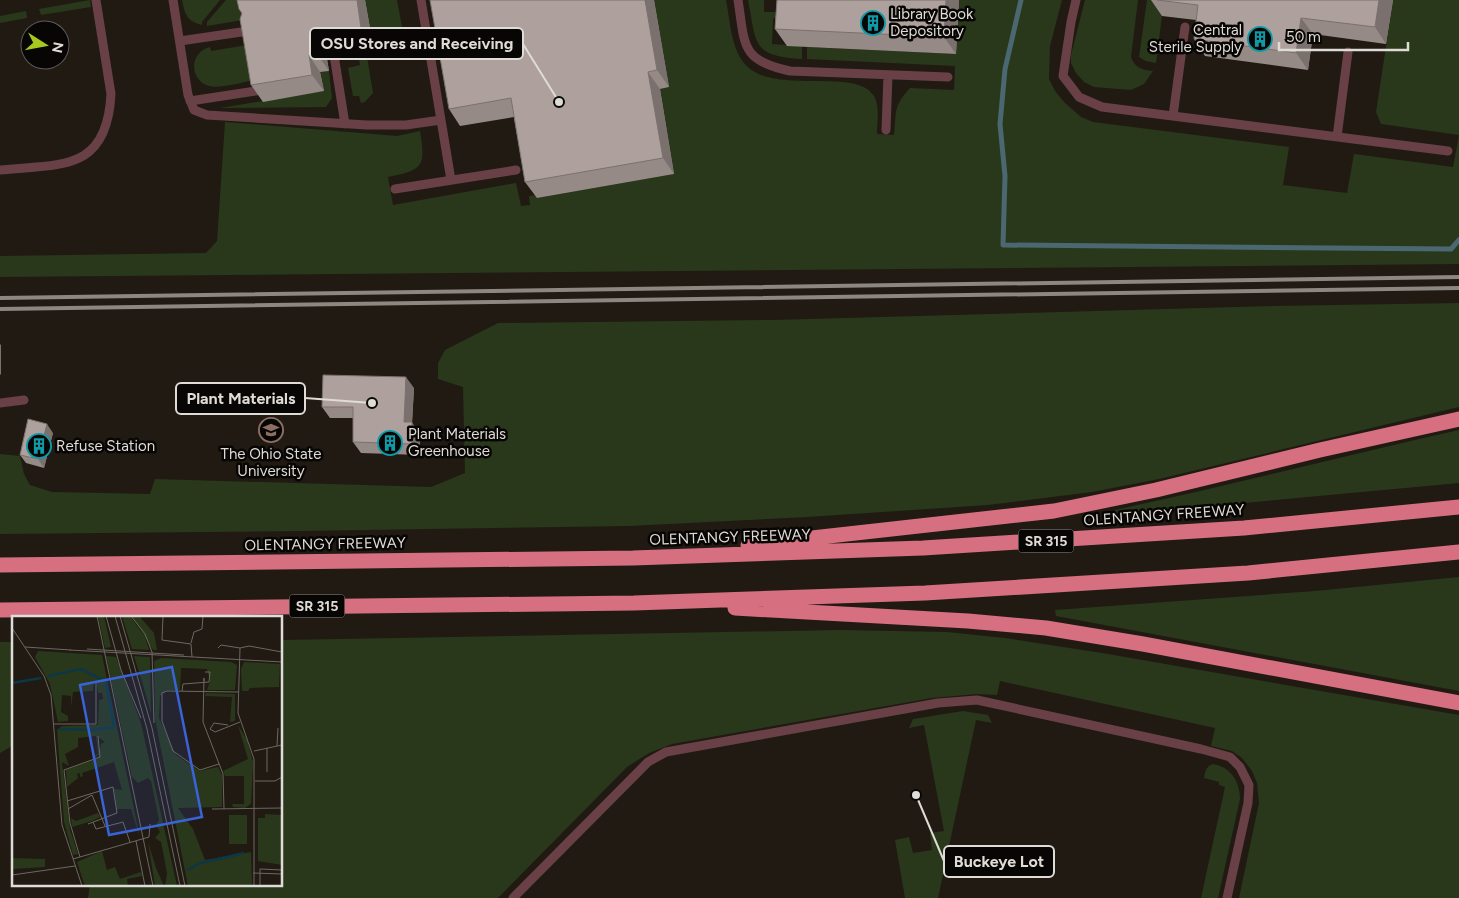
<svg xmlns="http://www.w3.org/2000/svg" width="1459" height="898" font-family="Figtree,sans-serif">
<style>
.green{fill:#29381a}
.lines{fill:none;stroke-linecap:round;stroke-linejoin:round}
.stream{stroke:#4b6872;stroke-width:5}
.service{stroke:#694046;stroke-width:9}
.motorway{stroke:#d67080;stroke-width:15}
.rail{stroke:#8c8781;stroke-width:4}
.wall{fill:#968a87}
.shaded-wall{fill:#7a716e}
.building{fill:#aea19d;stroke:#7a716e}
.labels{text-anchor:middle;stroke-width:5;stroke-linejoin:round;paint-order:stroke}
.shield{fill:#080604;stroke:#9e9b97;stroke-width:1}
.shield-label{font-size:14px;font-weight:bold;fill:#dfdbd6}
.poi-label{font-size:15px;fill:#dfdbd6;stroke:#080604;text-anchor:start}
.street-label{font-size:15px;fill:#dfdbd6;stroke:#080604}
.inset-river{fill:none;stroke:#0b3747;stroke-width:2.5}
.inset-road{fill:none;stroke:#6c6761;stroke-width:1}
.view{fill:#3a63d8;fill-opacity:0.15;stroke:#3a63d8;stroke-width:2.5}
.inset-edge{fill:none;stroke:#dfdbd6;stroke-width:2.5}
.leader{fill:none;stroke:#dfdbd6;stroke-width:2}
.callout-dot{fill:#dfdbd6;stroke:#080604;stroke-width:2}
.callout{fill:#080604;stroke:#dfdbd6;stroke-width:2}
.callout-label{font-size:16px;text-anchor:middle;font-weight:bold;fill:#dfdbd6}
</style>
<rect width="100%" height="100%" fill="#201a13"/>
<!-- green -->
<path class="green" d="M90 0 91 7 41 15 39 9Z
M182 0H220L202 22V25C187 21 185 15 182 0Z
M226 0H246L249 19 207 26V22Z
M365 0H397L407 54 372 60Z
M654 0H726C730 20 731 47 744 63 771 97 856 66 874 96 880 106 877 122 877 134L894 135C897 112 892 108 910 88L954 90 955 66 807 59V47L956 54 959 0H1062L1050 46 1049 79 1055 91 1065 103 1081 117 1093 122 1289 147 1283 185 1347 193 1354 154 1453 167 1459 135 1381 124 1376 112 1393 0H1459V264L0 277V256L206 253 217 241 225 122 397 136 420 131C426 167 423 170 388 177L393 205 516 183 521 206 530 205 529 196 537 195V198L674 174 660 89 669 87Z
M748 0H764V12H784L773 19 772 44 802 46V59C751 56 757 44 748 0Z
M1085 0H1138L1131 57C1135 68 1142 70 1153 71L1144 84 1131 90 1094 87 1084 82 1076 73 1071 63V55Z
M1147 0H1164L1156 63 1146 61 1139 57Z
M26 11 27 18 0 23V16Z
M253 44 259 79C246 81 222 89 209 86 189 80 189 52 210 47L211 51Z
M365 45 373 93 365 102 361 103 359 96H353L348 68 360 65 357 47Z
M329 71 332 98 326 107 220 108 323 91 320 72Z
M1459 303V407L1159 479 1092 492 988 505 807 517 629 526 300 531 0 534V454L20 456 24 474 30 485 52 492 150 494 155 479 431 487 465 473 463 387 438 379V363L445 350 498 323 773 320 1272 306Z
M1459 430V483L1115 515V510C1230 485 1344 456 1459 430Z
M1459 577V691L1056 616 1055 610 1315 591Z
M840 630 947 632 1005 638 1102 653 1459 715V898H1239L1259 803 1257 783 1252 771 1242 758 1232 751 1211 746 1215 728 1000 681 997 695 977 694 932 698 672 744 649 753 627 767 498 898H88L90 884H281V640Z
M0 642H14V745L0 753Z
M963 711 988 715 992 723 976 720 938 898H905L895 840 909 837 913 853 932 850 930 833 944 831 924 725 909 728 913 719Z
M1213 764C1231 767 1240 782 1240 799L1218 898H1201L1225 787 1219 785V782L1204 778C1205 772 1206 766 1213 764Z"/>
<g class="lines">
<!-- stream -->
<path class="stream" d="M1021 0 1005 69 1000 124 1005 176 1003 245 1451 249 1459 240"/>
<!-- service -->
<path class="service" d="M173 0 188 95 194 110 207 115 367 125H406L441 120 421 0
M738 0C745 44 740 61 790 71L948 77
M1076 0 1071 22 1063 76 1079 97 1102 107 1448 151
M180 41 248 31
M334 55 345 124
M190 101 256 91
M1173 116 1185 27
M441 120 451 180
M886 130 888 75
M1337 137 1348 52
M0 170C61 164 107 172 111 94L96 0
M395 189 516 170
M0 403 24 400
M513 898 648 762 666 752 938 703 977 700 1201 749 1230 757 1240 767 1249 785 1248 803 1227 898"/>
<!-- motorway -->
<path class="motorway" d="M748 545 1054 511 1156 490 1320 450 1459 419
M0 565 633 558 923 548 1244 528 1459 507
M735 608 968 621 1046 628 1143 644 1459 703
M0 610 634 603 925 593 1248 573 1459 552"/>
<!-- rail -->
<path class="rail" d="M0 298 1459 277
M0 309 1459 288"/>
</g>
<!-- wall -->
<path class="wall" d="M365 0 373 45 338 50 333 49 326 53 329 71 320 72 324 91 263 102 251 85 242 14 239 9Z
M654 0 669 87 660 89 674 174 537 198 525 182 514 117 460 126 449 109Z
M777 0H959L956 54 787 46 775 29Z
M1151 0H1393L1386 44 1313 34 1308 70 1205 56 1194 39 1196 20 1162 16Z
M414 388 412 423 420 433V455L361 453 353 442V418H330L322 407Z
M53 433 44 468 26 463 20 455Z"/>
<!-- shaded-wall -->
<path class="shaded-wall" d="M357 0H365L373 45 361 28Z
M645 0H654L669 87 657 70Z
M946 0H959L956 54 944 37Z
M1379 0H1393L1386 44 1375 27Z
M1301 18 1313 34 1308 70 1296 53Z
M314 36 326 53 329 71 317 54Z
M309 55 320 72 324 91 312 75Z
M648 72 660 89 674 174 663 158Z
M0 344 1 345V375L0 374Z
M406 377 414 388 412 423 420 433V455L412 444 404 422Z
M47 424 53 433 44 468 38 459Z"/>
<!-- building -->
<path class="building" d="M237 0H357L361 28 326 34 321 32 314 36 317 54 309 55 312 75 251 85 240 19 242 13 239 9Z
M430 0H645L657 70 648 72 663 158 525 182 511 98 449 109Z
M777 0H946L944 37 775 29Z
M1157 0H1379L1375 27 1301 18 1296 53 1194 39 1198 5Z
M323 375 406 377 404 422H412V444L353 442V407H322Z
M28 419 47 424 38 459 20 455Z"/>
<!-- icons -->
<defs>
<symbol id="building-ring" viewBox="-11 -11 22 22"><circle r="9.5" fill="#080604" stroke="#0f9aa8" stroke-width="1.5"/><path d="M-4-6H4V6H1V3H-1V6H-4ZM-2.5-4.3h1.7v1.8h-1.7ZM.8-4.3h1.7v1.8H.8ZM-2.5-1h1.7V.8h-1.7ZM.8-1h1.7V.8H.8Z" fill="#0f9aa8"/></symbol>
<symbol id="university-ring" viewBox="-11 -11 22 22"><circle r="9.5" fill="#080604" stroke="#8d6e63" stroke-width="1.5"/><path d="M0-5L7-2L0 1L-7-2ZM-4 1L0 2.5L4 1V4Q0 6-4 4Z" fill="#8d6e63"/></symbol>
</defs>
<g fill-rule="evenodd">
<use href="#building-ring" x="859" y="9" width="28" height="28"/>
<use href="#building-ring" x="1246" y="25" width="28" height="28"/>
<use href="#university-ring" x="257" y="416" width="28" height="28"/>
<use href="#building-ring" x="376" y="429" width="28" height="28"/>
<use href="#building-ring" x="25" y="432" width="28" height="28"/>
</g>
<g class="labels">
<!-- shield labels -->
<g class="shield">
<rect x="1018.5" y="529.5" width="55" height="23" rx="4"/>
<rect x="289.5" y="594.5" width="55" height="23" rx="4"/>
</g>
<g class="shield-label">
<text x="1046" y="546">SR 315</text>
<text x="317" y="611">SR 315</text>
</g>
<!-- poi labels -->
<g class="poi-label">
<text x="890" y="19">Library Book<tspan x="890" dy="17">Depository</tspan></text>
<text x="1242" y="35" text-anchor="end">Central<tspan x="1242" dy="17">Sterile Supply</tspan></text>
<text x="408" y="439">Plant Materials<tspan x="408" dy="17">Greenhouse</tspan></text>
<text x="56" y="451">Refuse Station</text>
<text x="271" y="459" text-anchor="middle">The Ohio State<tspan x="271" dy="17">University</tspan></text>
</g>
<!-- street labels -->
<g class="street-label">
<text transform="translate(1164 515) rotate(-4)" y="5">OLENTANGY FREEWAY</text>
<text transform="translate(730 537) rotate(-2)" y="5">OLENTANGY FREEWAY</text>
<text transform="translate(325 544) rotate(-1)" y="5">OLENTANGY FREEWAY</text>
</g>
</g>
<!-- overview -->
<g transform="translate(12 616)">
<rect width="270" height="270" fill="#201a13"/>
<path d="M86 0H92L99 31 93 32ZM110 0H118L133 21 137 34 120 33ZM120 0H127L142 17 145 34H141ZM26 35 90 39 128 222 119 193H105L102 173 110 174 102 146 70 157 71 160 68 161V157L65 158 66 162 55 171 54 154 87 142 89 128 93 126 85 120 88 138 82 142 80 140 86 138 84 120 66 122V131L53 138 57 150 50 146 58 213 66 238 61 239 52 206 45 114 50 110 86 109 87 84 91 83 90 77H86L85 67 82 66 81 75 61 76 59 91V80L50 79 49 96 56 100V105L46 106 38 68 23 41ZM94 40 104 41 129 107 165 270H153L155 257 149 226 143 222 148 216 144 209 147 204 139 165 136 162 126 167 120 161ZM122 40 138 41 139 98 132 72ZM149 42 219 46 225 49 223 74H195L198 65 195 53 169 52 168 74H155L148 80 147 102 164 139 188 155 206 151 210 159V191L166 192 181 213 193 244 239 236 240 270H176L143 103 142 45ZM232 46 268 48 267 71 238 72 236 75H230L229 53ZM194 77 223 78V105L218 106 220 81 193 80ZM226 109 235 124 241 146 239 188 233 192 221 191 220 188H232V160H213L211 155 236 143 240 157ZM86 197 88 201 80 205 60 211 59 202 64 205ZM253 198 270 199V249L246 245V202H253ZM217 199H235V228H217ZM136 226 144 252 152 270H143ZM90 235 95 254 103 251 108 263 129 256 130 260 115 263 116 270H73L65 246ZM1 242 33 243V251L0 253Z" fill="#29381a"/>
<path class="inset-river" d="M36 60 69 53 94 65 102 111 84 114 47 113M0 67 29 62M175 254 189 247 232 237"/>
<path class="inset-road" d="M85 0 141 270M94 0 109 54 129 102M103 0 135 113 168 270M108 0 140 112 173 270M119 0 133 18 140 36 142 107M151 0 150 24 179 28 180 41M0 12 32 60 39 79 50 209 70 270M179 27 182 16 190 13 191 0M13 31 59 34M206 32 209 29 228 32 226 97 242 143V270M228 32 237 30 270 36M75 33 172 39M58 34 270 46M192 65V62L191 106 211 158 212 193M170 75 171 68 197 66 198 56H193M42 108H84V67M216 109 202 107 198 113 203 116 228 106M265 130 266 112M255 132V156M242 135 270 129M207 148 188 154 161 135 150 105V77L155 75 226 76M243 165H263L270 161M55 185 101 171 105 197 76 208M56 193 80 179 93 210M200 193 270 192M81 206 84 213 111 206 118 226M124 225 133 270M68 241 58 207 52 154 88 141 86 120M61 243 137 221 138 208M241 257 270 258M0 259 63 250M248 270V253L270 254"/>
<path class="view" d="M160 51 190 201 97 219 68 69Z"/>
<rect width="270" height="270" class="inset-edge"/>
</g>
<!-- callouts -->
<path class="leader" d="M559 102L523 44M372 403L305 398M916 795L944 861"/>
<g class="callout-dot">
<circle cx="559" cy="102" r="5"/>
<circle cx="372" cy="403" r="5"/>
<circle cx="916" cy="795" r="5"/>
</g>
<g class="callout">
<rect x="310" y="28" width="213" height="31" rx="5"/>
<rect x="176" y="383" width="129" height="31" rx="5"/>
<rect x="944" y="846" width="110" height="31" rx="5"/>
</g>
<g class="callout-label">
<text x="417" y="49">OSU Stores and Receiving</text>
<text x="241" y="404">Plant Materials</text>
<text x="999" y="867">Buckeye Lot</text>
</g>
<!-- north arrow -->
<g transform="translate(45 45) rotate(101)"><circle r="24" fill="#080604" stroke="#5e5b58"/>
<path d="M0-4L9 19L0 12L-9 19Z" fill="#a6c821"/>
<text y="-8" font-size="14" font-weight="bold" text-anchor="middle" fill="#dfdbd6">N</text>
</g>
<!-- scale -->
<path d="M1279 42v8h129v-8" fill="none" stroke="#dfdbd6" stroke-width="2.5"/>
<text x="1286" y="42" font-size="15" fill="#dfdbd6" stroke="#080604" stroke-width="4" paint-order="stroke">50 m</text>
</svg>
